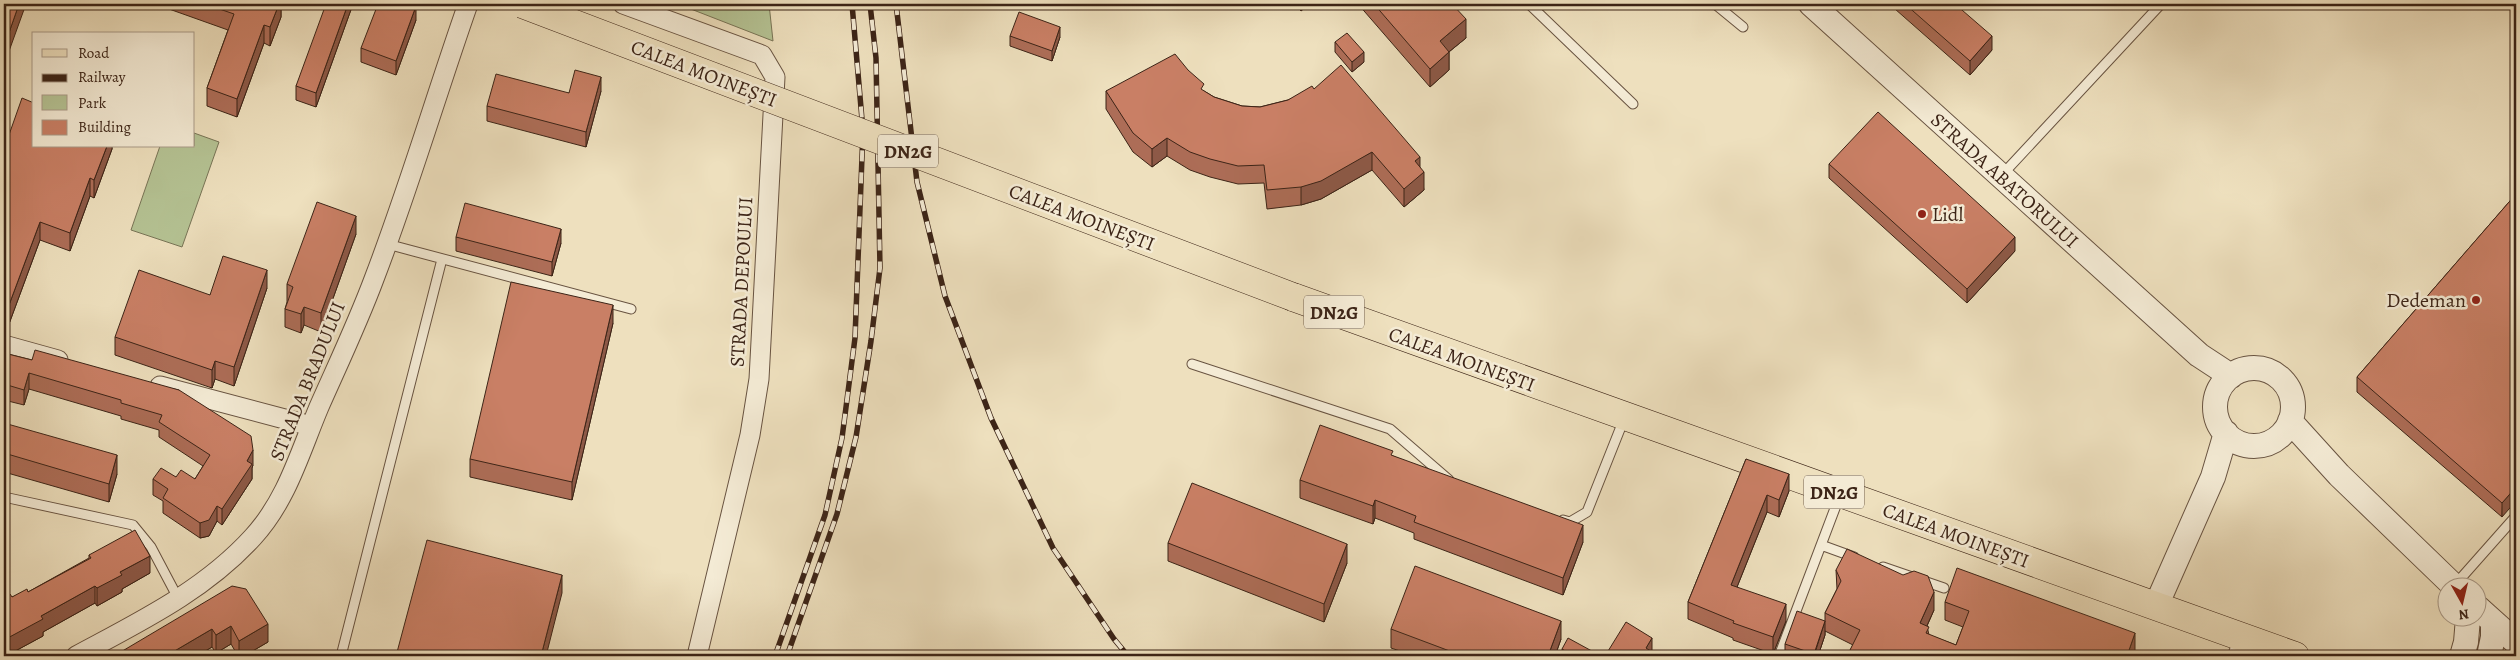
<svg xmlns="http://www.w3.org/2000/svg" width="2520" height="660" font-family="Alegreya,serif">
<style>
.green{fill:#b5c394;stroke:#787456}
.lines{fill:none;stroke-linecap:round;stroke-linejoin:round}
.service-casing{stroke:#685341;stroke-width:11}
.minor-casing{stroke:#685341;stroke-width:21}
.tertiary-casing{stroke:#685341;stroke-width:26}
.primary-casing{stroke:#3c2417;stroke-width:29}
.service{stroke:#f4ebd5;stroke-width:9}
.minor{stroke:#f4ebd5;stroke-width:19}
.tertiary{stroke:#f4ebd5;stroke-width:24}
.primary{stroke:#eee0be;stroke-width:28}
.rail-casing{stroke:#3c2417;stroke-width:5.5}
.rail{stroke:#f4ebd5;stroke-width:4;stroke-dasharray:11;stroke-linecap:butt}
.primary-bridge-casing{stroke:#3c2417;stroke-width:29;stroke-linecap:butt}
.primary-bridge{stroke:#eee0be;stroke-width:28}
.wall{fill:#ad6d57;stroke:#3c2417}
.shaded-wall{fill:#8d5947;stroke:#3c2417}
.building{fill:#c97f65;stroke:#3c2417}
.poi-dot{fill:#8f2418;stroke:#f4ebd5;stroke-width:2}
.labels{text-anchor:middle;stroke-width:5;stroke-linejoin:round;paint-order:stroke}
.shield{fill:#f4ebd5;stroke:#736050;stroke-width:1}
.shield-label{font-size:19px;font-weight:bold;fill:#3c2417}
.street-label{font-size:20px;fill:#3c2417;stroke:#f4ebd5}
.poi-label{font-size:20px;fill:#3c2417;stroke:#f4ebd5;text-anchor:start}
</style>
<rect width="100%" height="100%" fill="#eee0be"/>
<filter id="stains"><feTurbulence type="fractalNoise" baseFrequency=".004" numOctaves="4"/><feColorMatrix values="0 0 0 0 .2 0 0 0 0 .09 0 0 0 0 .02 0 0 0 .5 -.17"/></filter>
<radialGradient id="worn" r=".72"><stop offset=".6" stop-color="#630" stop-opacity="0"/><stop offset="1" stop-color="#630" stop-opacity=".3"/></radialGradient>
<!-- green -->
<path class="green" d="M678 4H769L773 41Z
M194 133 219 142 182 247 131 230 160 146H194Z"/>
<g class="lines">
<defs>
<path id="service" d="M1529 4 1633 104
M1715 4 1743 27
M2001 176 2161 4
M387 244 631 309
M1192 364 1390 429 1449 480
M4 497 133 525 151 547 179 600
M1563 520 1570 522 1587 512 1624 419
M1821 545 1854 557
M1883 567 1944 588
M2454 586 2516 516
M341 656 442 259
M1779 656 1840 495
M2232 656 2239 639"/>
<path id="minor" d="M623 4 762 55 775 77 759 379 750 435 697 656
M4 345 58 360
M160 386 311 426
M76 656C139 622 204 591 253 537 287 500 300 452 319 407 338 364 358 322 374 279 409 188 436 95 468 4"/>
<path id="tertiary" d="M1811 4 2199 355 2231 376
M2215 407a39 39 0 1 1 78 0a39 39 0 1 1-78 0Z
M2290 421 2339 475 2456 588
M2156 606 2213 477 2226 433
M2478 608 2516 642
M2462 656 2466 642 2468 618
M2489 656 2493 637V622"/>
<path id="primary" d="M1293 297 2295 656"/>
</defs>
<!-- service casing -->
<use href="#service" class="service-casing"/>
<!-- minor casing -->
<use href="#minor" class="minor-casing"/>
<!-- tertiary casing -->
<use href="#tertiary" class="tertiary-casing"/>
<!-- primary casing -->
<use href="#primary" class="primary-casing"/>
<!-- service -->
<use href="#service" class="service"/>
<!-- minor -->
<use href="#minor" class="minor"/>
<!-- tertiary -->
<use href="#tertiary" class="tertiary"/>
<!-- primary -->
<use href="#primary" class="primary"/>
<defs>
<path id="rail" d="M896 4 917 182 945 296 991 418 1053 548 1114 639 1128 656
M775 656 825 515 842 438 855 338 863 131 852 4
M787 656 837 514 856 437 871 341 880 268 876 58 870 4"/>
</defs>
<!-- rail casing -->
<use href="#rail" class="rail-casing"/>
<!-- rail -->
<use href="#rail" class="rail"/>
<defs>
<path id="primary-bridge" d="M522 4 1293 297"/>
</defs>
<!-- primary-bridge casing -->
<use href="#primary-bridge" class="primary-bridge-casing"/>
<!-- primary-bridge -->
<use href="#primary-bridge" class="primary-bridge"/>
</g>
<!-- wall -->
<path class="wall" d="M155 4H281V17L270 46 264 43 237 117 207 106V88L228 30Z
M353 4 316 107 296 100V86Z
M1294 4H1309L1301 11Z
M1358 4H1452L1466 38 1449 52V70L1430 87Z
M1895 4H1955L1992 50 1970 75 1895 9Z
M416 20 396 75 361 62V48Z
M1010 36 1060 37 1052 61 1010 46Z
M1335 42 1364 62 1352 72 1335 52Z
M1314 89 1420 168 1424 190 1404 207 1372 170 1321 199 1301 205 1267 209 1264 183 1238 184 1210 177 1190 170 1167 156 1152 167 1133 152 1106 109V91H1204L1214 97 1242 106 1260 107 1288 100Z
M601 91 586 147 487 121V106L569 93Z
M112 146V149L94 198 90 196 70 251 40 240 6 332 4 331V149Z
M1829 164 2015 251 1967 303 1829 178Z
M2516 194 2502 517 2357 392V377Z
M356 234 321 332 304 325 301 333 285 327V309L287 302V284Z
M456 237 561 243 552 276 456 251Z
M267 288 234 386 215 379 212 388 115 355V337L210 295Z
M613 323 572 500 470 477V459Z
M4 353 32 360 179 390 253 465 252 468V479L222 525 217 521 209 536 200 538 163 513V501L153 495V479L176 477 195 479 203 466 159 437V430L121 419V416L29 389 24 405 4 400Z
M4 423 117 474 109 502 4 472Z
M1393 456 1583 542 1563 595 1414 539V533L1375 518 1373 524 1300 498V480Z
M1746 459 1789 491 1779 517 1767 512 1737 587 1786 621 1773 654 1733 640V638L1688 619V602Z
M1168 543 1347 563 1324 622 1168 561Z
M89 555 150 573 122 589V592L97 606 95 603 43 632V636L6 656 12 597 28 592 89 558Z
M1836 570 1934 610 1927 626 1929 635 1956 645 1963 627 1945 620V602L2135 651 2133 656H1847L1853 645 1825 631V635L1818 656H1785V644L1825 621V613L1837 589Z
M232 586 268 642 244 656H238L231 644 216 653 212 647 197 656Z
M1391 629 1561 639 1555 656H1415L1391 648Z
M1562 649 1601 656H1562Z"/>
<!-- shaded-wall -->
<path class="shaded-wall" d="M19 4H26L4 65V47Z
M279 4H281V17L270 46V27Z
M348 4H353L316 107V93Z
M1301 4H1309L1301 11Z
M416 6V20L396 75V61Z
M1466 19V38L1440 59V41Z
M264 25V43L237 117V99Z
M1060 27V37L1052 61V51Z
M1992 36V50L1970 75V61Z
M1364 52V62L1352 72V62Z
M1449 52V70L1430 87V69Z
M601 77V91L586 147V132Z
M1167 138V156L1152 167V149Z
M107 146H112V149L94 198V180Z
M1372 152V170L1321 199 1301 205V187Z
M1420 157V175L1424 172V190L1404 207V189L1415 161Z
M90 178V196L70 251V233Z
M356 216V234L321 332V313Z
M40 222V240L6 332V313Z
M561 229V243L552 276V262Z
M2015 237V251L1967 303V289Z
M267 270V288L234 386V367Z
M613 305V323L572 500V482Z
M304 307V325L301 333V314Z
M215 361V379L212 388V370Z
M29 373V389L24 405V390Z
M253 450V465L252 468V479L222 525V509L247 461Z
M117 455V474L109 502V484Z
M1789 474V491L1779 517V500Z
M2516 487V501L2502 517V503Z
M1767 495V512L1731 602V585Z
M1375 500V518L1373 524V506Z
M217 506V521L209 536 200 538V523Z
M1583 525V542L1563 595V578Z
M1347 544V563L1324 622V604Z
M150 556V573L122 589V592L97 606V588L120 572Z
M562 575V593L546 656H541Z
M95 586V603L43 632V636L6 656H4V640L41 616Z
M1934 592V610L1920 641V623Z
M1786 604V621L1773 654V637Z
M1561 621V639L1555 656H1548Z
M1825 621V635L1818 656H1814Z
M268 624V642L244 656H239V641Z
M231 626V644L216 653V635Z
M212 629V647L197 656H166Z
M2135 633V651L2133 656H2127Z
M1652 638V656H1646V648Z"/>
<!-- building -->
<path class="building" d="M4 4H19L4 47Z
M205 4H279L270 27 264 25 237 99 207 88 234 14Z
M326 4H348L316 93 296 86Z
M378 4H409L416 6 396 61 361 48Z
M1374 4H1452L1466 19 1440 41 1449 52 1430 69Z
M1905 4H1955L1992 36 1970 61Z
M1019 12 1060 27 1052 51 1010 36Z
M1347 33 1364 52 1352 62 1335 42Z
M1175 54 1188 70 1204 84 1201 89 1214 97 1242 106 1260 107 1288 100 1312 86 1314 89 1341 65 1420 157 1415 161 1424 172 1404 189 1372 152 1321 181 1301 187 1267 190 1264 165 1238 166 1210 159 1190 152 1167 138 1152 149 1133 133 1106 91Z
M575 70 601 77 586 132 487 106 496 74 569 93Z
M22 98 34 103V146H107L94 180 90 178 70 233 40 222 6 313 4 312V231L5 227 4 226V149Z
M1878 112 2015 237 1967 289 1829 164Z
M2516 194V487L2502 503 2357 377Z
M317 202 356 216 321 313 304 307 301 314 285 309 293 287 287 284Z
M465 203 561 229 552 262 456 237Z
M223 256 267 270 234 367 215 361 212 370 115 337 139 270 210 295Z
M511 282 613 305 572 482 470 459Z
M35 350 179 390 251 436 253 450 247 461 252 464 222 509 217 506 209 520 200 523 163 498 168 489 153 479 161 468 176 477 181 470 195 479 210 455 159 422 162 415 121 403V400L29 373 24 390 4 384V353L32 360Z
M4 423 117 455 109 484 4 453Z
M1320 425 1393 451 1391 455 1583 525 1563 578 1414 522 1416 516 1375 500 1373 506 1300 480Z
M1746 459 1789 474 1779 500 1767 495 1731 585 1786 604 1773 637 1733 623 1734 621 1688 602Z
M1192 483 1347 544 1324 604 1168 543Z
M135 530 150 556 120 572 122 575 97 588 95 586 41 616 43 619 4 640V597L10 594 12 597 27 589 28 592 91 558 89 555Z
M427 540 562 575 541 656H396Z
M1847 549 1903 575 1914 571 1928 576 1934 592 1920 623 1929 627 1926 633 1956 645 1969 611 1945 602 1957 568 2135 633 2127 656H1847L1860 630 1825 613 1841 581 1836 570Z
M1415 566 1561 621 1548 656H1463L1391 629Z
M232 586 246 589 268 624 239 641 231 626 216 635 212 629 166 656H114Z
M1797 611 1825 621 1814 654 1785 644Z
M1626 622 1652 638 1646 648 1652 652 1649 656H1605Z
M1568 638 1601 656H1574L1562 649Z"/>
<!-- markers -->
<g class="poi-dot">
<circle cx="1922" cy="214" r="5"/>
<circle cx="2476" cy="300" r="5"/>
</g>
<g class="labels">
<!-- shield labels -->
<g class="shield">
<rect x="878" y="134.5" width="60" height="33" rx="4"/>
<rect x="1304" y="295.5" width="60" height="33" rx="4"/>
<rect x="1804" y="475.5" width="60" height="33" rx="4"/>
</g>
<g class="shield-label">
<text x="908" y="158">DN2G</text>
<text x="1334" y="319">DN2G</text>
<text x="1834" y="499">DN2G</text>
</g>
<!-- street labels -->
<g class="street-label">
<text transform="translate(704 73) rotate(21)" y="7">CALEA MOINEȘTI</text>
<text transform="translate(2005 180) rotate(42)" y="7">STRADA ABATORULUI</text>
<text transform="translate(1082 217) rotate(21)" y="7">CALEA MOINEȘTI</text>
<text transform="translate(741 282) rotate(-87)" y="7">STRADA DEPOULUI</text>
<text transform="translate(1462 359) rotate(20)" y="7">CALEA MOINEȘTI</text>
<text transform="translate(307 381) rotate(-68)" y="7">STRADA BRADULUI</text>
<text transform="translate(1956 535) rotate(20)" y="7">CALEA MOINEȘTI</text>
</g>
<!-- poi labels -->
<g class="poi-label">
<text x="1932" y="221">Lidl</text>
<text x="2466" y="307" text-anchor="end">Dedeman</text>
</g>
</g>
<!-- margin -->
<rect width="2520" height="660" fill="none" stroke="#eee0be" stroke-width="20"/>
<rect x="5" y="5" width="2510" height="650" fill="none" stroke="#3c2417" stroke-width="2.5"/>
<rect x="10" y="10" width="2500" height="640" fill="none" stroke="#3c2417"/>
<!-- legend -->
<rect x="32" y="32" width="162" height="115" fill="#f4ebd5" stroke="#aa9b89"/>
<rect x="42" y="49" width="25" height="8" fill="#eee0be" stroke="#aa9b89"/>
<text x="78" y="58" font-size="15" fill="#3c2417">Road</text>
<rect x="42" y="74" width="25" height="8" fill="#3c2417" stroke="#aa9b89"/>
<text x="78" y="82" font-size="15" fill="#3c2417">Railway</text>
<rect x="42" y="95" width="25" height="15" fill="#b5c394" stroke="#aa9b89"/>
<text x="78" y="108" font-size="15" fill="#3c2417">Park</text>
<rect x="42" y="120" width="25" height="15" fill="#c97f65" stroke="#aa9b89"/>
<text x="78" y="132" font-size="15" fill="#3c2417">Building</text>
<!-- north arrow -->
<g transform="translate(2462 602) rotate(172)"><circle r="24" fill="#f4ebd5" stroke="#aa9b89"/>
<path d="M0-4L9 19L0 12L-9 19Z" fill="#8f2418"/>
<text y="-8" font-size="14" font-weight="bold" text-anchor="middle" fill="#3c2417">N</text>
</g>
<rect width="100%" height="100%" filter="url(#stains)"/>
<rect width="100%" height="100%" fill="url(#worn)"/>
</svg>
